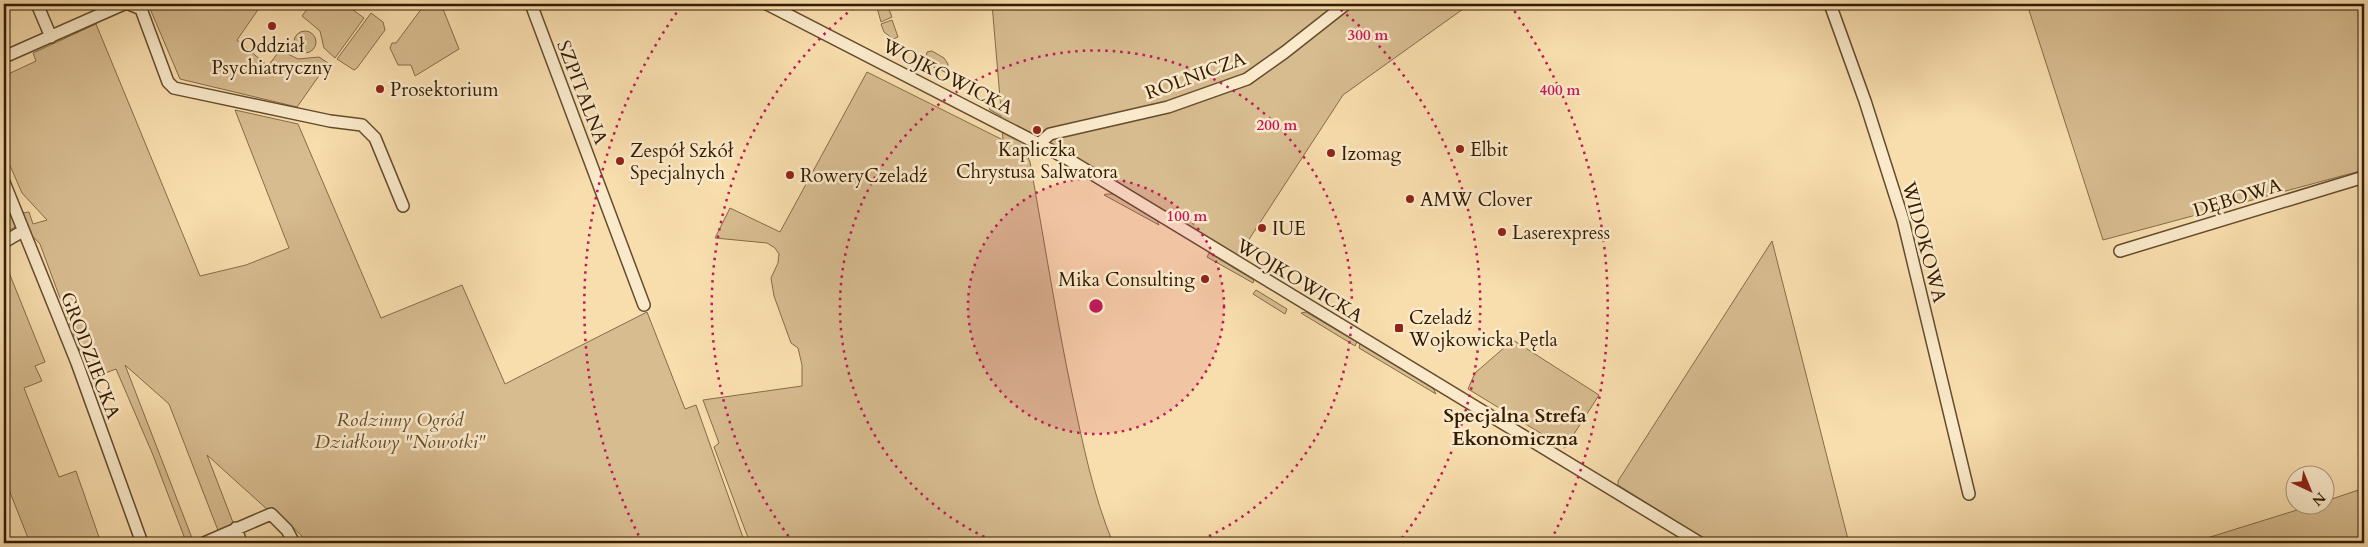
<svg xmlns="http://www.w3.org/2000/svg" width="2368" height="547" font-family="Cardo,serif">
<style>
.green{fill:#d7bc90;stroke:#856c48}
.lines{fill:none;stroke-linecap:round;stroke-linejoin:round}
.minor-casing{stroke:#644c2c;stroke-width:14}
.minor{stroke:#fae9ca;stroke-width:11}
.ring{fill:none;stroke:#c2185b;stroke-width:2.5;stroke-dasharray:2.5 5}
.poi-dot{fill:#8f2418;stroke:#fae9ca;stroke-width:2}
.labels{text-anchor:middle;stroke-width:5;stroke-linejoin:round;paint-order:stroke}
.poi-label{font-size:19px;fill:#331b01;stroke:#fae9ca;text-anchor:start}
.street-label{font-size:19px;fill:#331b01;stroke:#fae9ca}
.park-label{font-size:19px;font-style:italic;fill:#644b2c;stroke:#fae9ca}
.neighbourhood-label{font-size:20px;font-weight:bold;fill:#331b01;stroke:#fae9ca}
.centre{fill:#c2185b;stroke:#fae9ca;stroke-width:2.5}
.ring-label{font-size:15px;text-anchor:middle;font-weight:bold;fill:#c2185b;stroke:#fae9ca;stroke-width:5;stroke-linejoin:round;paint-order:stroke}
</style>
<rect width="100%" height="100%" fill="#f8ddad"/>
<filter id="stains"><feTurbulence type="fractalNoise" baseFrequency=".004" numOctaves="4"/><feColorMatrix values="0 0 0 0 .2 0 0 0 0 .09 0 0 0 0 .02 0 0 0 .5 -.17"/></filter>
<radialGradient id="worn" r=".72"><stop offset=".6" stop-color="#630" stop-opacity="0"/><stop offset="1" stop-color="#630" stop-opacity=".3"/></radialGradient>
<!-- green -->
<path class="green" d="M148 4H262L237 40 268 66 280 50 298 59 319 57 328 63 297 107 180 79Z
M311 4H345L364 18 335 58 324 48 320 31 302 16Z
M425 4H441L459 49 415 76 411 65H398L390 48 392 43H396Z
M876 4H887L892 17 881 22Z
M992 4H1470L1343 95 1235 261 1026 136 1023 128 1024 147 1030 162C1044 239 1056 317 1072 393 1083 444 1093 495 1113 543H750L714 447 719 443 703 400 802 386V365L798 348 791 343 774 296 771 278 778 263 779 254 775 248 767 243 715 238 730 208 780 232 867 72 1003 140 1001 116 990 110 989 107 1001 110Z
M2027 4H2364V170L2103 240Z
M371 13 383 22 385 30 357 68 354 70 337 59Z
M892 20 898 37 893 39 884 32 881 24Z
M96 24 200 276 246 265 289 248 235 110 298 124 381 318 462 285 505 384 647 312 685 409 696 405 745 543H309L273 508 269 511 207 455 234 525 219 533 169 404 125 365 192 538 185 539 153 455 116 369 90 379 40 244 21 224 4 233V191L24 213 29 212 33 224 47 220 22 193 4 152V76L36 61 33 53Z
M294 42a11 11 0 1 1 22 0a11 11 0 1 1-22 0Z
M932 51 944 58 948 64 947 73 925 63 927 52Z
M1106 194H1113L1157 220 1159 225 1104 195Z
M1772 241 1849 543H1711L1618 485V481Z
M1209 253 1254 280 1253 283 1207 257Z
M4 260 45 362 35 366 42 381 24 388 59 477 76 471 101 543H30L4 477Z
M1256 290 1287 309 1285 314 1253 294Z
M1306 312 1357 342 1355 346 1301 313Z
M1513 340 1599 395 1565 448 1468 389 1475 373Z
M1360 344 1433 388 1436 394 1359 348Z
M2364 488V543H2191L2313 505 2326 504V501Z"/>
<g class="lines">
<defs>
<path id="minor" d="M37 4 51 37
M129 4 141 9 168 82 174 88 330 121 362 125 375 138 403 206
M531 4 644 305
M767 4 1066 158 1700 543
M1830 4 1865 101 1903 220 1969 494
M4 57 124 4
M1040 143 1050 134 1168 107 1247 79 1285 52 1346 4
M4 182 77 363 142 543
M4 242 23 231
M2120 251 2364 177
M236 528 241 543
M204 543 271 514 287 530 294 543"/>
</defs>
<!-- minor casing -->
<use href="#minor" class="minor-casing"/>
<!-- minor -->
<use href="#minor" class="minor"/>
</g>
<!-- distance rings -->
<circle cx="1096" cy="306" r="128" fill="#c2185b" fill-opacity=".12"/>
<g class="ring">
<circle cx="1096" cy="306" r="128"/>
<path d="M998 543A256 256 0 1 1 1194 543"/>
<path d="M793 542A384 384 0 0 1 857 5M1335 5A384 384 0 0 1 1399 542"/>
<path d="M642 542A512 512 0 0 1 682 5M1510 5A512 512 0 0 1 1550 542"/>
</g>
<!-- markers -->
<g class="poi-dot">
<circle cx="272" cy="26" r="5"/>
<circle cx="380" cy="89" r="5"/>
<circle cx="1037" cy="130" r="5"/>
<circle cx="1460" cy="149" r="5"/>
<circle cx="1331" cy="153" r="5"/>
<circle cx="620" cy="161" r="5"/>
<circle cx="790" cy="175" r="5"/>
<circle cx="1410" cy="199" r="5"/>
<circle cx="1262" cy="228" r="5"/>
<circle cx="1502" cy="232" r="5"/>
<circle cx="1205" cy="279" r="5"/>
<rect x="1394" y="323" width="10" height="10" rx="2.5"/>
</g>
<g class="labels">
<!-- poi labels -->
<g class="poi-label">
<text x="272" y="52" text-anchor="middle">Oddział<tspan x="272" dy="22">Psychiatryczny</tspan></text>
<text x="390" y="96">Prosektorium</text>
<text x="1037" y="156" text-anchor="middle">Kapliczka<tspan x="1037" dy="22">Chrystusa Salwatora</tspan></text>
<text x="1470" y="156">Elbit</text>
<text x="630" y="157">Zespół Szkół<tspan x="630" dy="22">Specjalnych</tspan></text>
<text x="1341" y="160">Izomag</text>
<text x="800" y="182">RoweryCzeladź</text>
<text x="1420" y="206">AMW Clover</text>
<text x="1272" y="235">IUE</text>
<text x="1512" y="239">Laserexpress</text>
<text x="1195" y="286" text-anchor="end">Mika Consulting</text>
<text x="1409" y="324">Czeladź<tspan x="1409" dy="22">Wojkowicka Pętla</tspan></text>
</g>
<!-- street labels -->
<g class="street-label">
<text transform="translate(1195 75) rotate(-20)" y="7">ROLNICZA</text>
<text transform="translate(948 76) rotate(27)" y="7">WOJKOWICKA</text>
<text transform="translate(583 92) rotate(69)" y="7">SZPITALNA</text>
<text transform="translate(2237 197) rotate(-17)" y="7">DĘBOWA</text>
<text transform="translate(1925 242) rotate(75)" y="7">WIDOKOWA</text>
<text transform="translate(1300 280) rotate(31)" y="7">WOJKOWICKA</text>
<text transform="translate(91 355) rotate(69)" y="7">GRODZIECKA</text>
</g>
<!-- park labels -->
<g class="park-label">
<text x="400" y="426">Rodzinny Ogród<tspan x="400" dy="22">Działkowy "Nowotki"</tspan></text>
</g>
<!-- neighbourhood labels -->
<g class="neighbourhood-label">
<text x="1515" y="422">Specjalna Strefa<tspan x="1515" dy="23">Ekonomiczna</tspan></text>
</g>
</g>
<circle cx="1096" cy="306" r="8" class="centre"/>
<g class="ring-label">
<text x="1368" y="40">300 m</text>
<text x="1560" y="95">400 m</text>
<text x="1277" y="130">200 m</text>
<text x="1187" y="221">100 m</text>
</g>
<!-- margin -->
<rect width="2368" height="547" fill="none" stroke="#f8ddad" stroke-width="20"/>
<rect x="5" y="5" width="2358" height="537" fill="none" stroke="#331b01" stroke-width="2.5"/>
<rect x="10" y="10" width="2348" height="527" fill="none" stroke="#331b01"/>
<!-- north arrow -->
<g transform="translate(2310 490) rotate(136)"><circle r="24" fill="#fae9ca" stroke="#aa977a"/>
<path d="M0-4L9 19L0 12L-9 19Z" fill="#8f2418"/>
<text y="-8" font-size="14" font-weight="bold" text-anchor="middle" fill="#331b01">N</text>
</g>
<rect width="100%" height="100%" filter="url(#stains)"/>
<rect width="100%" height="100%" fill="url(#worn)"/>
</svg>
